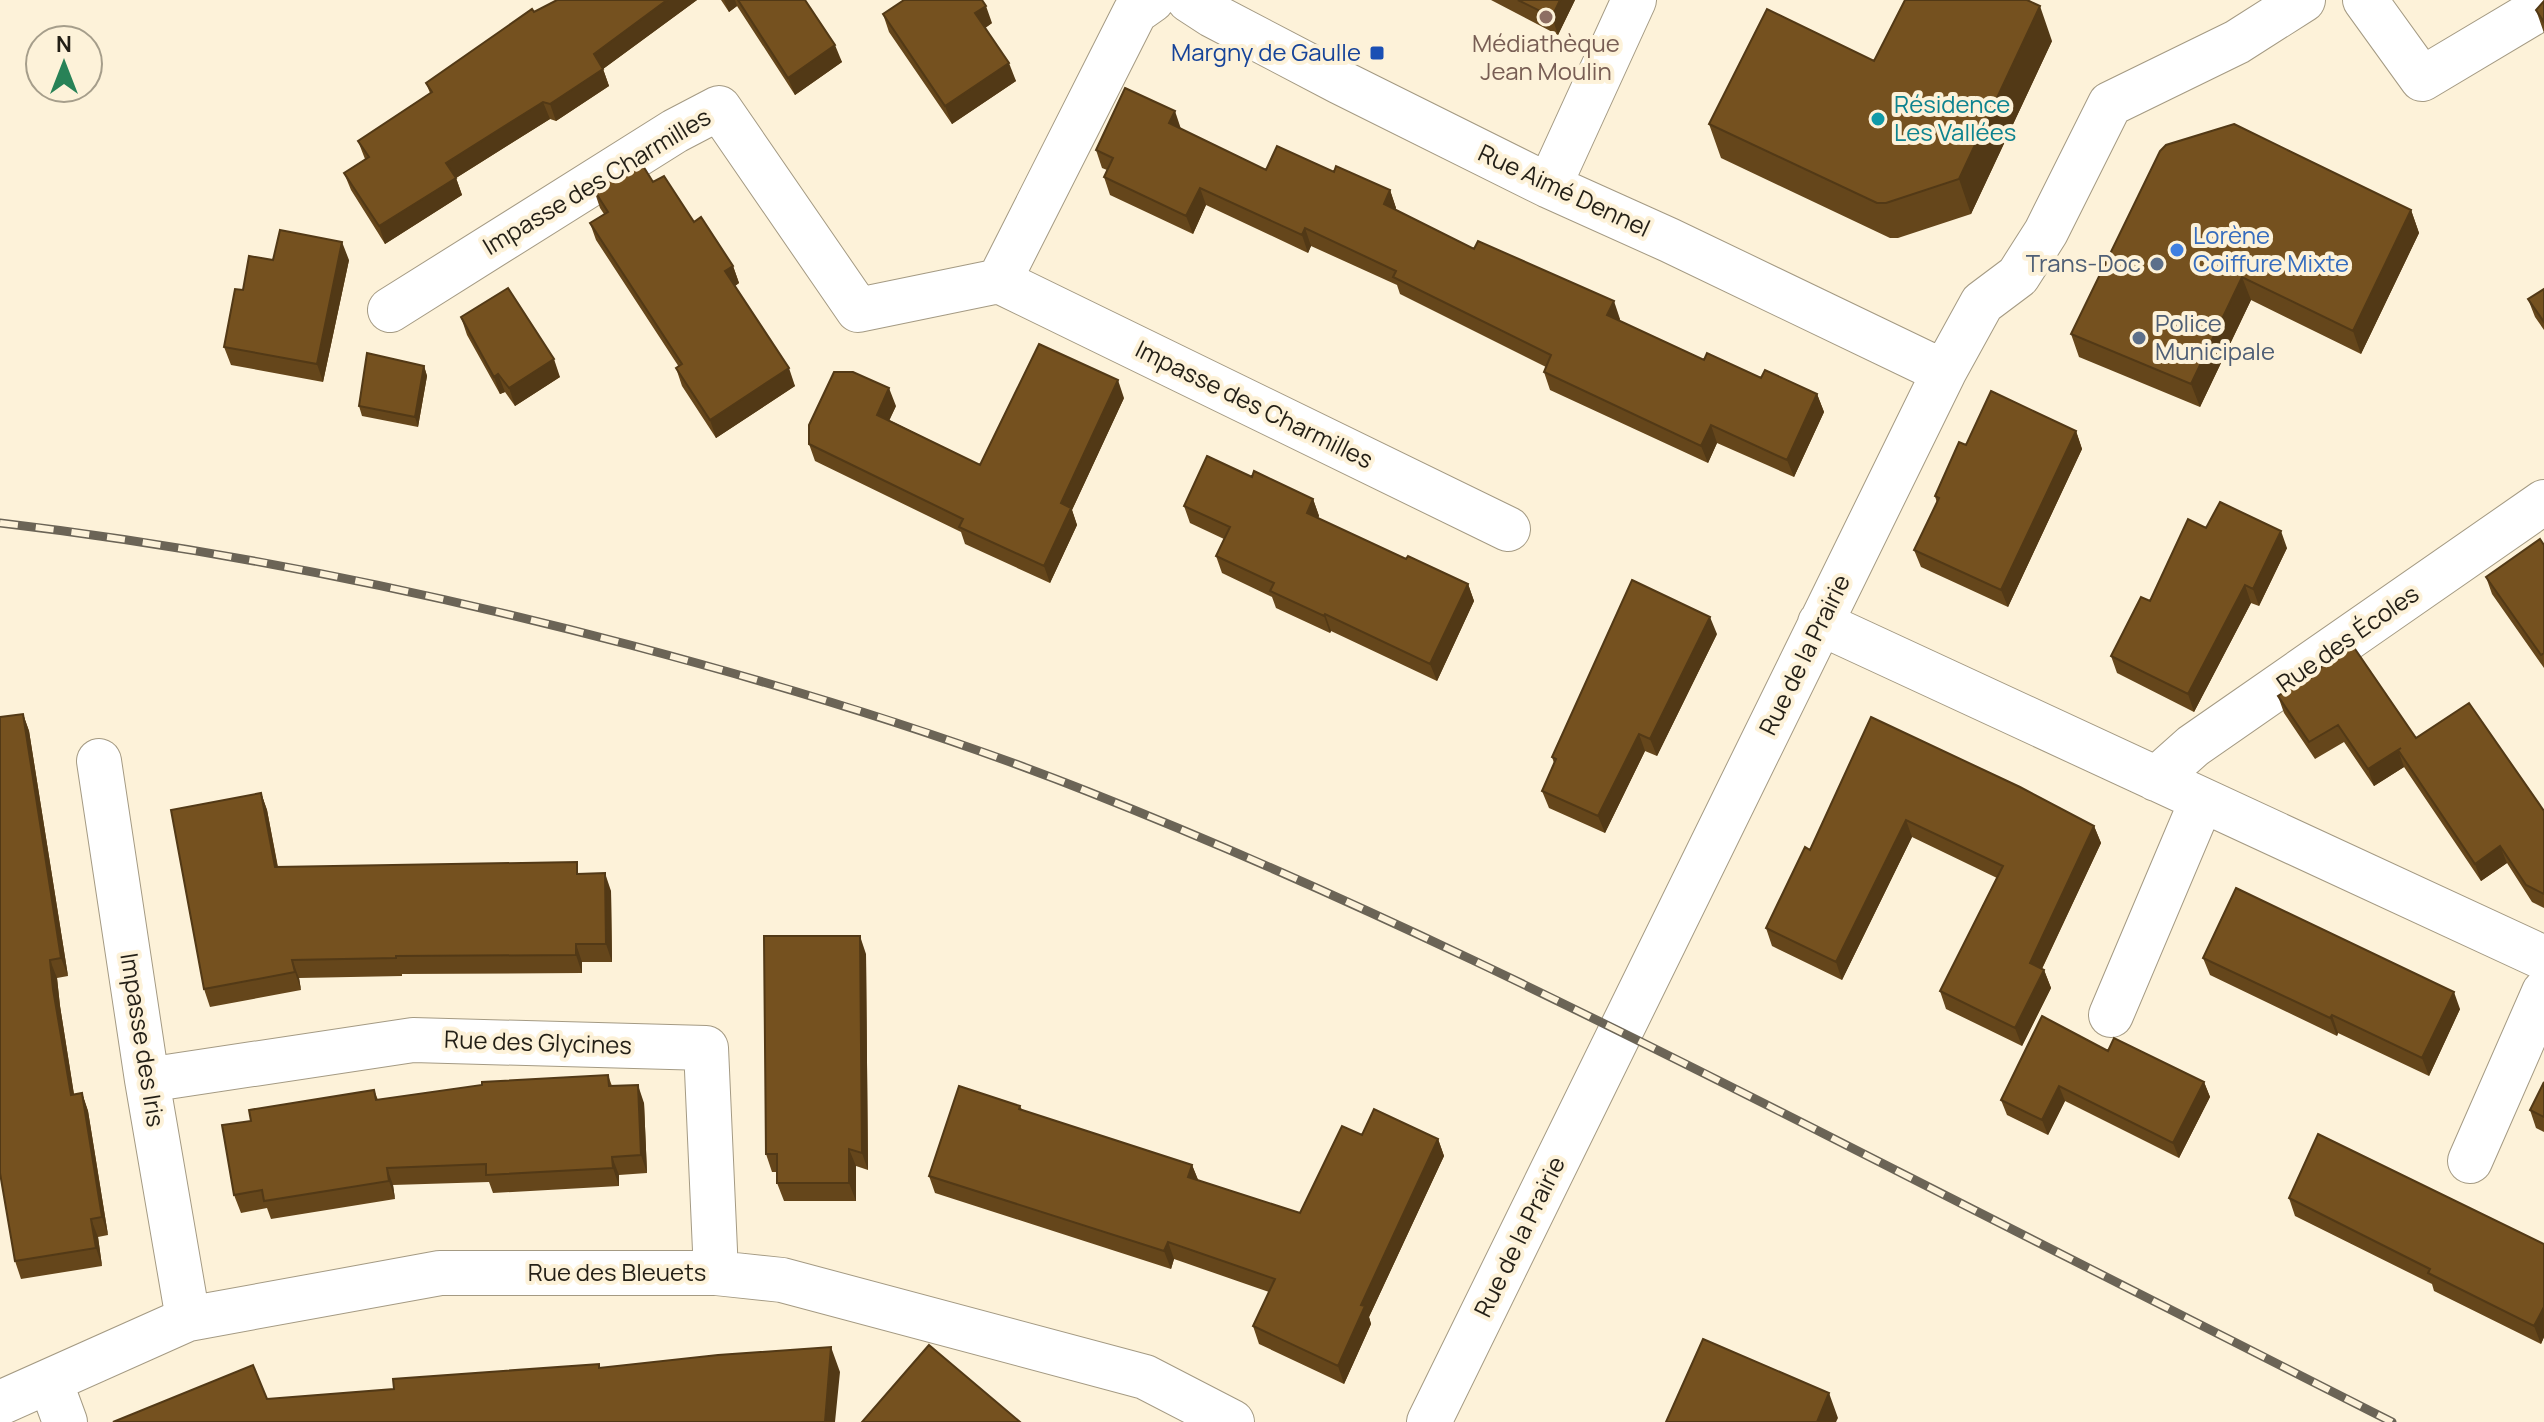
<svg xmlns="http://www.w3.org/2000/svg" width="2544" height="1422" font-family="Manrope,sans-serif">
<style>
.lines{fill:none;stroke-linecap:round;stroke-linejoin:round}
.minor-casing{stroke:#a49a83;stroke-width:46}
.minor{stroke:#fff;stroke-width:44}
.rail-casing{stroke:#6b6456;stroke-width:9}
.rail{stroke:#fdf2d9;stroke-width:6;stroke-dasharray:18;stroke-linecap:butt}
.wall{fill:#65461b}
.shaded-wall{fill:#523916}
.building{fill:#75511f;stroke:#523916;stroke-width:2}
.education-dot{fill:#8d6e63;stroke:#fdf2d9;stroke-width:3}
.transit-dot{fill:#1a4fb4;stroke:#fdf2d9;stroke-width:3}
.culture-dot{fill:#0f9aa8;stroke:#fdf2d9;stroke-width:3}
.shop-dot{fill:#3f7fe0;stroke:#fdf2d9;stroke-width:3}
.service-dot{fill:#5c6f8a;stroke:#fdf2d9;stroke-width:3}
.labels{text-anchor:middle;stroke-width:8;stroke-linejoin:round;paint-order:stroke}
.education-label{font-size:24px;fill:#785e54;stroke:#fdf2d9}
.transit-label{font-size:24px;fill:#164399;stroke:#fdf2d9;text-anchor:end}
.culture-label{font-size:24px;fill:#0d838f;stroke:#fdf2d9;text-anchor:start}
.street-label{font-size:24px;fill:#231f16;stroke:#fdf2d9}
.shop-label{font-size:24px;fill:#366cbe;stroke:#fdf2d9;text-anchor:start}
.service-label{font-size:24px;fill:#4e5e75;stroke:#fdf2d9;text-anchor:end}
</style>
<rect width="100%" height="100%" fill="#fdf2d9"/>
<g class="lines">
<defs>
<path id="minor" d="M1189 0 1212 15 1340 82 1549 186 1669 240 1944 372
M2365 0 2422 79 2531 14
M1549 186 1634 0
M999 281 1508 529
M390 310 675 131 719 108 858 310 999 281 1135 12 1152 0
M1820 623 2544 958
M99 761 147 1080 188 1319
M2156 779 2193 746 2544 502
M2111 1015 2202 800
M147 1080 413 1040 706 1048 716 1273
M2470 1161 2544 992
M50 1381 65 1422
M0 1403 188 1319 440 1273H716L782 1280 1145 1377 1232 1422
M1429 1422 1944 372 1982 303 2018 276 2046 232 2110 104 2237 42 2303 0"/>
</defs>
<!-- minor casing -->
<use href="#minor" class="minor-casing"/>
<!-- minor -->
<use href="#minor" class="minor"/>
<defs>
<path id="rail" d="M0 523C214 548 426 591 634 646 788 687 941 733 1089 792 1350 895 1600 1020 1850 1147 2031 1239 2211 1330 2392 1422"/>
</defs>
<!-- rail casing -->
<use href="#rail" class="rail-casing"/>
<!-- rail -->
<use href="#rail" class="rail"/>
</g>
<!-- wall -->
<path class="wall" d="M557 0H697L603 69 609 86 556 121 550 119 456 178 462 195 385 244 351 190 344 173 365 159 358 141 430 93 426 83 534 12Z
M721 0H805L842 62 795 95 737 6 729 12Z
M1491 0H1575L1558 35Z
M2544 1V33L2536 10Z
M883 14 992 23 985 28 1016 81 952 124 889 32Z
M2052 41 1971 214 1898 238H1890L1721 158 1709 124 1874 61Z
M1096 150 1266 170 1334 172 1390 190 1396 208 1395 210 1474 249 1620 319 1619 321 1704 360 1817 394 1824 412 1794 477 1717 443 1708 463 1550 390 1544 372 1546 367 1400 294 1397 285 1311 246 1308 253 1206 205 1193 234 1110 195 1104 177 1107 170 1102 168Z
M653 182 694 222 733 266 739 283 735 286 795 386 716 438 682 386 676 368 679 367 596 240 590 223 604 214 600 208 594 190Z
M2411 210 2419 233 2361 354 2251 300 2200 407 2079 357 2071 334Z
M349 260 323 382 231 365 224 347 243 290Z
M2544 289V330L2535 317 2528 299Z
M461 317 560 377 515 406 505 392 500 394 467 335Z
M424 366 427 376 418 427 362 416 359 406Z
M1124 398 1072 510 1077 525 1050 583 965 544 961 532 815 461 809 444 896 406 889 420 980 465Z
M2076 431 2082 449 2008 607 1921 567 1914 550 1937 503 1935 496 1966 445Z
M1252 477 1313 499 1319 516 1318 518 1406 559 1468 584 1474 601 1437 681 1331 631 1330 633 1276 608 1272 597 1222 573 1216 556 1224 539 1190 523 1184 506Z
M2206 528 2287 548 2259 606 2251 603 2194 712 2117 673 2111 656 2150 601Z
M2544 545V668L2492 594 2486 577Z
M1717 634 1657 756 1645 751 1605 833 1549 808 1542 791 1554 763 1552 757Z
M2278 696 2416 738 2544 811V908L2532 902 2507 863 2481 881 2404 767 2374 786 2344 742 2315 759 2284 713Z
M23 714 29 731 68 976 57 978 60 1006 74 1095 82 1093 88 1111 108 1235 98 1237 102 1266 21 1279 15 1261 1 1106Z
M1871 717 2094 826 2101 843 2042 969 2044 970 2051 988 2022 1046 1946 1009 1940 991 1997 878 1912 837 1842 980 1772 946 1766 928 1810 850Z
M261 793 267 810 278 867 581 874 611 891 612 962H582V973L402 974V976L299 978 301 990 210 1007 204 989Z
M866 954 868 1170 856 1166V1201H784L777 1183V1172H772L766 1154Z
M2203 958 2460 1009 2429 1076 2338 1033 2337 1036 2210 975Z
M2108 1051 2204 1082 2210 1097 2179 1158 2065 1101 2048 1135 2007 1115 2001 1100Z
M608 1075 612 1086 644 1103 647 1173 619 1175V1186L493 1193 489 1182 393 1185 395 1199 271 1219 267 1208 241 1213 234 1195 251 1121 374 1090 378 1100Z
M2544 1082V1132L2536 1128 2530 1110Z
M1020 1106 1022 1110 1192 1165 1198 1180 1300 1213 1362 1135 1438 1139 1444 1156 1369 1317 1371 1324 1344 1384 1259 1344 1253 1326 1269 1292 1174 1259 1171 1269 935 1193 929 1176Z
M2289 1198 2544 1244V1337L2541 1344 2434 1291 2432 1284 2295 1216Z"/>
<!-- shaded-wall -->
<path class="shaded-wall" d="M667 0H697L603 69 609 86 556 121 550 104 594 54Z
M724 0H735L737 6 729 12Z
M1560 0H1575L1558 35 1552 17Z
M986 6 992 23 981 31 975 13Z
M2040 6 2052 41 1971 214 1959 179Z
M835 45 842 62 795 95 788 78Z
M1009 63 1016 81 952 124 945 106Z
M543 102 550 119 456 178 462 195 385 244 379 226 446 163Z
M1175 111 1181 129 1169 123Z
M1200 188 1206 205 1193 234 1186 216Z
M1390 190 1396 208 1390 221 1384 204Z
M2411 210 2419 233 2361 354 2353 331Z
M1305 228 1311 246 1308 253 1302 235Z
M342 242 349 260 323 382 317 364Z
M733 266 739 283 732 288 725 271Z
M2242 277 2251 300 2200 407 2191 384Z
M1614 301 1620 319 1613 333 1607 315Z
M554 359 560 377 515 406 509 388Z
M424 366 427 376 418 427 415 417Z
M789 368 795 386 716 438 710 420Z
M498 374 505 392 500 394 494 377Z
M1118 380 1124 398 1072 510 1077 525 1050 583 1044 566 1061 503Z
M889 388 896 406 884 432 877 415Z
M1817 394 1824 412 1794 477 1787 460Z
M1711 425 1717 443 1708 463 1701 446Z
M2076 431 2082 449 2008 607 2001 590Z
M1313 499 1319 516 1313 530 1307 513Z
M2281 531 2287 548 2259 606 2253 589Z
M1468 584 1474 601 1437 681 1430 664Z
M2245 585 2251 603 2194 712 2188 694Z
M1325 614 1331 631 1330 633 1324 616Z
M1710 617 1717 634 1657 756 1650 739Z
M23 714 29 731 68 976 61 958Z
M1639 734 1645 751 1605 833 1598 816Z
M2398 750 2404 767 2374 786 2368 769Z
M261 793 267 810 281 885 275 867Z
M1906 820 1912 837 1842 980 1836 962Z
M2094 826 2101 843 2036 981 2030 963Z
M2500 846 2507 863 2481 881 2475 864Z
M605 873 611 891 612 962 606 944Z
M860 936 866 954 868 1170 862 1153Z
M576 944 582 962V973L576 955Z
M50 960 57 978 60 1006 77 1113 71 1095 53 989Z
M292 960 299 978 301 990 295 972Z
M2044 970 2051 988 2022 1046 2015 1028Z
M2454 992 2460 1009 2429 1076 2422 1058Z
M2332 1015 2338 1033 2337 1036 2330 1018Z
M2204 1082 2210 1097 2179 1158 2173 1143Z
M638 1085 644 1103 647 1173 641 1155Z
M2059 1086 2065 1101 2048 1135 2042 1120Z
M82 1093 88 1111 108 1235 102 1217Z
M1438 1139 1444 1156 1369 1317 1371 1324 1344 1384 1338 1366 1361 1305Z
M849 1149 856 1166V1201L849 1183Z
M612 1157 619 1175V1186L613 1168Z
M1192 1165 1199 1182 1188 1177Z
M387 1168 393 1185 395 1199 389 1181Z
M91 1219 98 1237 102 1266 96 1248Z
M1168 1242 1174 1259 1171 1269 1164 1251Z
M2544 1307V1337L2541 1344 2534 1326Z
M831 1347 840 1372 835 1422H825Z
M1829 1393 1838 1418 1836 1422H1817Z"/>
<!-- building -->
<path class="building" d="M557 0H667L594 54 603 69 550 104 543 102 446 163 456 178 379 226 344 173 369 157 358 141 432 92 426 83 532 9 534 12Z
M738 0H805L835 45 788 78Z
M904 0H982L986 6 975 13 1009 63 945 106 883 14Z
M1518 0H1560L1552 17Z
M1905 0H2027L2040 6 1959 179 1886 203H1877L1709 124 1767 9 1874 61Z
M2544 1V22L2536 10Z
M1125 88 1175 111 1169 123 1266 170 1277 146 1334 172 1336 166 1390 190 1384 204 1474 249 1478 241 1614 301 1607 315 1704 360 1707 353 1761 378 1765 370 1817 394 1787 460 1711 425 1701 446 1544 372 1551 355 1393 277 1396 271 1305 228 1302 235 1200 188 1186 216 1104 177 1113 158 1096 150Z
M2234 124 2411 210 2353 331 2242 277 2191 384 2071 334 2160 151 2166 145Z
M640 161 653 182 664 176 694 222 701 217 733 266 725 271 789 368 710 420 676 368 682 364 590 223 608 212 594 190Z
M280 230 342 242 317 364 224 347 235 289 243 290 249 256 273 260Z
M508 288 554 359 509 388 498 374 494 377 461 317Z
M2544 289V322L2528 299Z
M1039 344 1118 380 1061 503 1071 508 1044 566 959 527 963 519 809 444V425L834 372H853L889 388 877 415 980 465Z
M367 353 424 366 415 417 359 406Z
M1991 391 2076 431 2001 590 1914 550 1939 498 1935 496 1959 442 1966 445Z
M1207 456 1252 477 1254 471 1313 499 1307 513 1406 559 1408 556 1468 584 1430 664 1325 614 1324 616 1270 591 1274 583 1216 556 1230 527 1184 506Z
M2220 502 2281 531 2253 589 2245 585 2188 694 2111 656 2141 597 2150 601 2188 519 2206 528Z
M2540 539 2544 545V653L2541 655 2486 577Z
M1632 580 1710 617 1650 739 1639 734 1598 816 1542 791 1556 759 1552 757Z
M2353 646 2416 738 2469 703 2544 811V894L2526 885 2500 846 2475 864 2398 750 2401 748 2368 769 2338 725 2309 742 2278 696Z
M23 714 61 958 50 960 53 989 71 1095 82 1093 102 1217 91 1219 96 1248 15 1261 0 1173V717Z
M1871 717 2020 787 2094 826 2030 963 2044 970 2015 1028 1940 991 2003 866 1906 820 1836 962 1766 928 1805 847 1810 850Z
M261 793 275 867 577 862V874L605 873 606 944H576V955L396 956V958L292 960 295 972 204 989 171 810Z
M2236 888 2454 992 2422 1058 2332 1015 2330 1018 2203 958Z
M764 936H860L862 1153 849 1149V1183H777V1154H766Z
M2042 1016 2108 1051 2114 1038 2204 1082 2173 1143 2059 1086 2042 1120 2001 1100Z
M608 1075 609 1086 638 1085 641 1155 612 1157 613 1168 486 1175V1164L387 1168 389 1181 264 1201 262 1190 234 1195 222 1125 251 1121 249 1110 374 1090 376 1100 482 1085V1082Z
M2544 1082V1117L2530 1110Z
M959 1086 1020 1106 1019 1109 1192 1165 1188 1177 1300 1213 1342 1126 1362 1135 1374 1109 1438 1139 1361 1305 1365 1306 1338 1366 1253 1326 1275 1279 1168 1242 1164 1251 929 1176Z
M2318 1134 2544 1244V1307L2534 1326 2428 1273 2430 1269 2289 1198Z
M1703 1339 1829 1393 1817 1422H1666Z
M929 1345 1020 1422H862Z
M831 1347 825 1422H113L253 1365 267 1399 394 1389 393 1379 599 1364V1368L718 1355Z"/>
<!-- markers -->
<circle class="education-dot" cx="1546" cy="17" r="8"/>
<rect class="transit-dot" x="1369" y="45" width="16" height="16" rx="4"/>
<circle class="culture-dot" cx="1878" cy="119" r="8"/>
<circle class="shop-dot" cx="2177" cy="250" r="8"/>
<g class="service-dot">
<circle cx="2157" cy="264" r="8"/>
<circle cx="2139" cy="338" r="8"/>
</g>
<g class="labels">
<!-- education labels -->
<g class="education-label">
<text x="1546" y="52">Médiathèque<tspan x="1546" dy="28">Jean Moulin</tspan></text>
</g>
<!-- transit labels -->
<g class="transit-label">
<text x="1361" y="61">Margny de Gaulle</text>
</g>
<!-- culture labels -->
<g class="culture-label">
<text x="1894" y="113">Résidence<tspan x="1894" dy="28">Les Vallées</tspan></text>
</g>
<!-- street labels -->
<g class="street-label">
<text transform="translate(597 182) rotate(-31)" y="8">Impasse des Charmilles</text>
<text transform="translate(1564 191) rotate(25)" y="8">Rue Aimé Dennel</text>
<text transform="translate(1254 405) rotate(26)" y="8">Impasse des Charmilles</text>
<text transform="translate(2348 639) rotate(-35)" y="8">Rue des Écoles</text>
<text transform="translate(1805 655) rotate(-64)" y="8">Rue de la Prairie</text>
<text transform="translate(142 1040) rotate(81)" y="8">Impasse des Iris</text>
<text transform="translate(538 1043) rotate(2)" y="8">Rue des Glycines</text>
<text transform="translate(1520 1237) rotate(-64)" y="8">Rue de la Prairie</text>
<text x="617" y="1281">Rue des Bleuets</text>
</g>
<!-- shop labels -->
<g class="shop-label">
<text x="2193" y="244">Lorène<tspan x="2193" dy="28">Coiffure Mixte</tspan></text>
</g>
<!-- service labels -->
<g class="service-label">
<text x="2141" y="272">Trans-Doc</text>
<text x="2155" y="332" text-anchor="start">Police<tspan x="2155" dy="28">Municipale</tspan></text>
</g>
</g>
<!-- north arrow -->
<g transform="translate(64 64)"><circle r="38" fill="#fdf2d9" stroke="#a69e8b" stroke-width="2"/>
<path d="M0-6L14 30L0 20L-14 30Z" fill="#288257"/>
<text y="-12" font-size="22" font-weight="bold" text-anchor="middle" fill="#231f16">N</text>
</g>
</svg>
